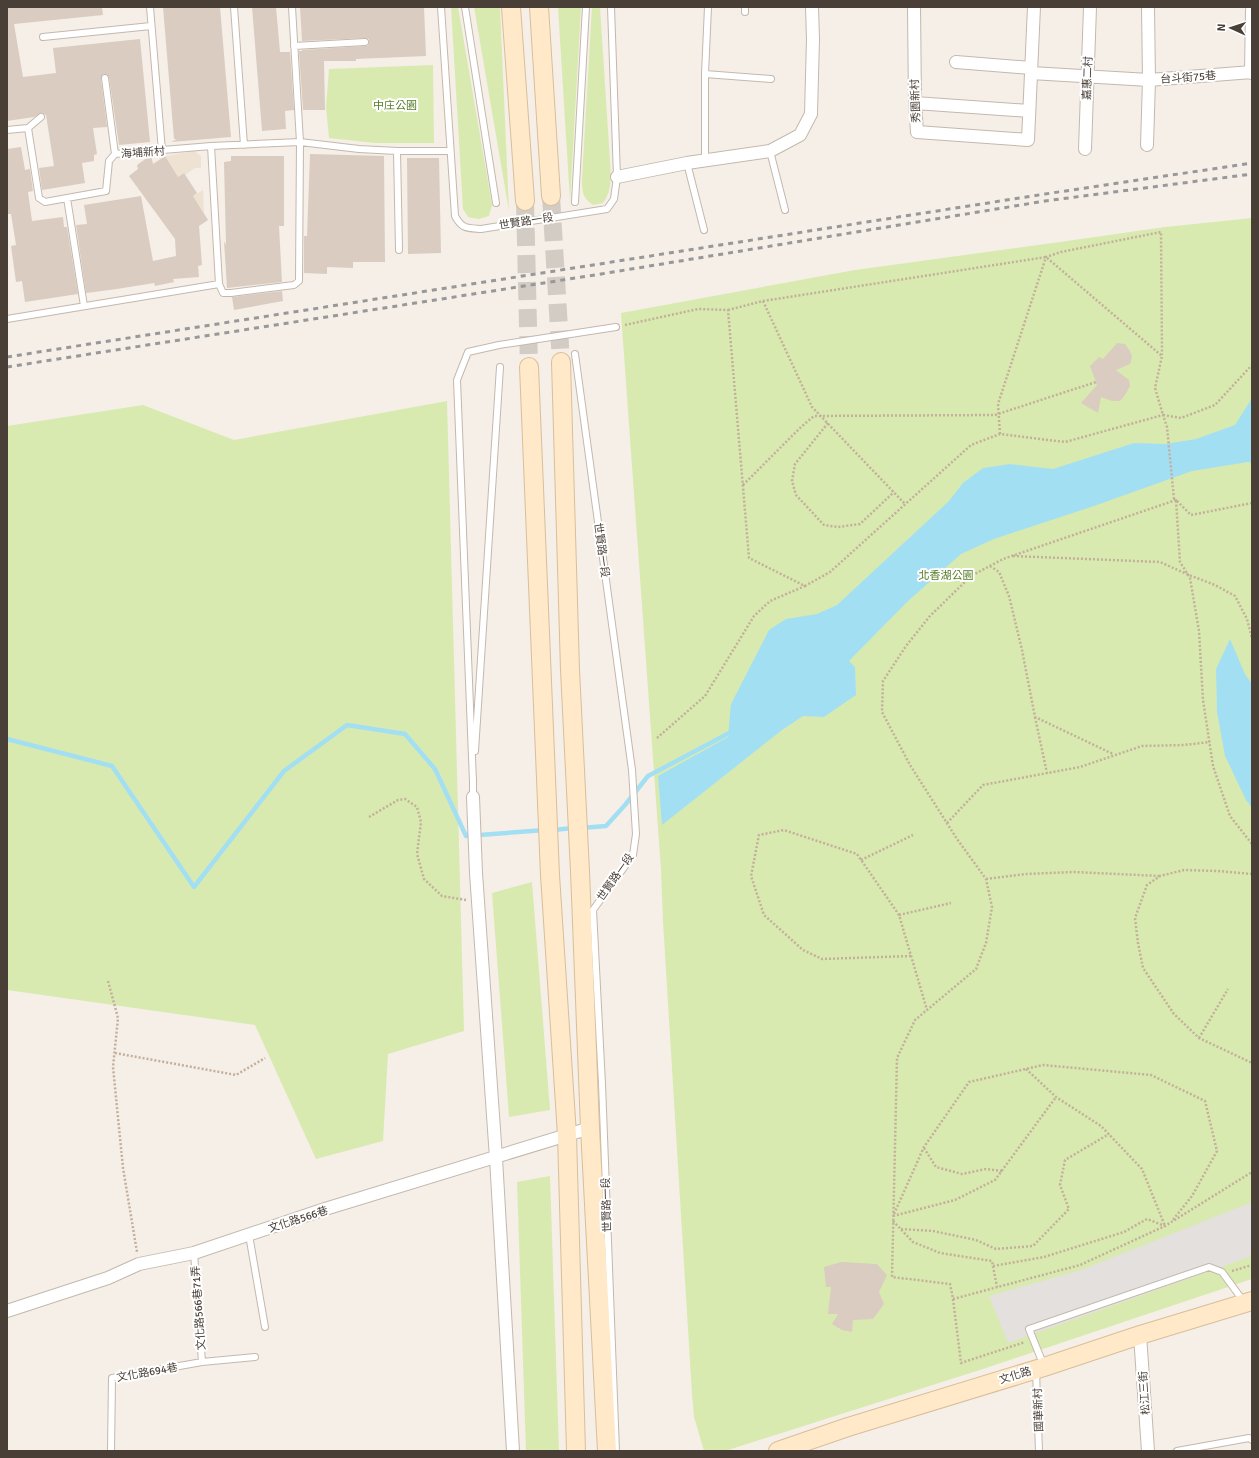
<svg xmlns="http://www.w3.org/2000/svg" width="1259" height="1458" font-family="Signika,'Noto Sans TC',sans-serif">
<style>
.education{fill:#eee2d2}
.green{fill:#d9eab0}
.parking{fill:#e3e0dd}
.water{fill:#a3dff3}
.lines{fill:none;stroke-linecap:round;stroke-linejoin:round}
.stream{stroke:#a3dff3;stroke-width:4.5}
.building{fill:#daccc0}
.secondary-tunnel{stroke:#d3ccc5;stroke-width:18;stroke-dasharray:18 9;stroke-linecap:butt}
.lane-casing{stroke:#c4b8ad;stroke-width:8}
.street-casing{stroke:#c4b8ad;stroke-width:14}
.secondary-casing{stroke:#d9be99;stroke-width:20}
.path{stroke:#c3af9b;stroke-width:2.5;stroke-dasharray:2 2;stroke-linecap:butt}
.lane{stroke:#fff;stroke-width:6}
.street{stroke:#fff;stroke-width:12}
.secondary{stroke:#ffe9c8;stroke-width:18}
.rail{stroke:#989898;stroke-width:3;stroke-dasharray:5 5;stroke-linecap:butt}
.labels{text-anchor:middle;stroke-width:4;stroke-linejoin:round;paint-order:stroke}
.street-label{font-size:11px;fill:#493f37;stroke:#fff}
.park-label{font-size:11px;fill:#557d27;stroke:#fff}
</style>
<rect width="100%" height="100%" fill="#f5efe8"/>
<!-- education -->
<path class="education" d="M194 151 201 156V168H195L185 175 184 173 178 177 165 156Z
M203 190 204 214 193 196Z"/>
<!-- green -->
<path class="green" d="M451 7H458L492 205 489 216 479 219 468 217 463 209Z
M474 7H500L509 211Z
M558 7H581L570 201Z
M592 7H600L611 177C610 188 609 195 603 203L593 205C582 198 582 190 582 178Z
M433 65 434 143H375L329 138 326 107 329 69Z
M1252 218V1279L983 1369 725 1451H704L694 1417 692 1394 663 922 661 870 621 313 855 270 1060 242 1165 227Z
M447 401 464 1031 388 1054 383 1141 316 1159 255 1025 7 990V426L143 405 234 440Z
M532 882 550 1110 509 1117 492 893Z
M550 1176 559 1451H526L517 1182Z"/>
<!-- parking -->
<path class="parking" d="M1252 1202V1256L1008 1343 989 1296 1081 1270Z"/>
<!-- water -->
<path class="water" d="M1252 398V463L1248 462 1192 471 1094 506 994 539 961 554 907 602 849 661 855 667 856 695 824 717 803 716 782 730 662 825 658 776 728 737 731 704 769 630 786 619 817 614 837 605 949 501 963 483 983 468 1010 464 1053 469 1134 443 1165 444 1196 439 1235 425Z
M1230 639 1245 674 1252 684V808L1246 800 1225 756 1217 712 1216 669Z"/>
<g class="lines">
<!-- stream -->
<path class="stream" d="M7 739 112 766 194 887 284 771 347 725 405 734 435 769 466 836 545 830
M581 828 606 826 625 805 648 776 733 731
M553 830 573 828"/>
</g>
<!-- building -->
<path class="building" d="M7 7H102L103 15 14 24 23 77 56 73 53 48 140 39 150 142 119 145 109 77 107 74H103L101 79 107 127 93 128 97 154 94 155V161L82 163 85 183 42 190 39 168 54 166 46 115 41 113 34 117 7 121Z
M163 7H220L231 137 171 142 177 139H174Z
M252 7H276L280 52H290L294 110 285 111 286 129 262 131Z
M300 7H424L426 56 356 59V61H324L325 110H303L299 51H302V50L365 46H368L369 42V39L365 38 302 41Z
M21 147 25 170 30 169 33 191 28 192 32 221 63 217 64 227H67L78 294 25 302 22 281 16 282 11 246 16 245 11 214H7V149Z
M310 154 384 156 385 262H353V268L327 267V274L304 273V236H307Z
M151 155 153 164 165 156 178 177 184 173 197 193 193 196 208 220 199 226 202 265 198 266 199 277 173 279 174 282 155 286 154 283 117 289 86 293 76 225 87 224 84 205 141 196 153 261 176 256 175 239 129 176 138 169 137 165Z
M231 156H284V226H279L282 282 227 288 224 241 226 245 224 162 231 161Z
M407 158H439L441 253 408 254Z
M282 291 283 301 234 310 232 297Z
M1117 343 1125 344 1130 351 1132 357 1130 364 1116 370 1129 380 1130 386 1125 395 1120 401H1112L1101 397 1098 413 1081 403 1097 385 1090 366 1099 357 1103 359Z
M841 1262 877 1264 887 1275 879 1292 884 1304 873 1319 853 1320 852 1332 842 1330 832 1324 838 1314H828L831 1287H826L824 1267Z"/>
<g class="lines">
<!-- secondary-tunnel -->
<path class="secondary-tunnel" d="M551 196 561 362
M525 201 529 367"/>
<defs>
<path id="lane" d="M150 7 162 151
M234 7 244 145
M441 7 455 216C462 229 467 228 481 229L607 209 614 199 617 177 611 7
M465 7 496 203
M745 12V7
M43 37 151 26
M294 46 365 42
M705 74 771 79
M105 78 115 154
M28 128 41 117
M7 130 28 128 39 198 45 202 106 191 109 161 115 154 211 146 300 142 359 149 397 151H450
M397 151 399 250
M770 151 785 210
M705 161V74L708 7
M687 163 704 230
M67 198 84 306
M575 202 586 7
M219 284 223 293H231L294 285 299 281 300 142 292 7
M7 319 219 284 211 146
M575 354 632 770 636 834 633 855 593 910 602 1084 616 1451
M475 751 500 367
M473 782 457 380 468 352 499 345 616 327
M473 797V778
M249 1235 265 1327
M194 1253 202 1362
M1044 1366 1029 1329 1209 1267 1222 1272 1244 1302
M1036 1371 1039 1451
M111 1451 112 1378 202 1362 255 1357
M1177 1451 1249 1438 1252 1440"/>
<path id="street" d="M914 7 915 103 917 132 1028 140 1034 7
M1148 7 1149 80 1252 72
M956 62 1031 68
M1031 73 1149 80 1147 145
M1251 73 1252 10
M915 103 1029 111
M1085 149 1090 7
M617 177 687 163 770 151 800 135 811 114 813 39 812 7
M473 797 476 873 496 1158 513 1451
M7 1311 108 1278 139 1264 194 1253 325 1209 590 1128
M1140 1335 1148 1451"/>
<path id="secondary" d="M511 7 525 201
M539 7 551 196
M561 362 570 670 580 871 590 1128 607 1451
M529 367 550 875 567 1135 576 1451
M778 1451 848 1427 1044 1367 1140 1335 1252 1301"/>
</defs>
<!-- lane casing -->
<use href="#lane" class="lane-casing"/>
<!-- street casing -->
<use href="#street" class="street-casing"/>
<!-- secondary casing -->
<use href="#secondary" class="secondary-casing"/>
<!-- path -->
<path class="path" d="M763 301 812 407 905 504
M728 310 763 301 1046 257 1162 356 1155 388 1163 415 1181 418 1215 405 1252 365
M625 325 698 309 728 310 749 558 805 586 830 572 971 445 1000 434 1065 442 1163 415 1167 427 1174 499 1176 500 1003 559 971 576 930 616 906 646 883 681 882 712 910 765 957 839 986 879 992 907 986 943 976 969 915 1020 897 1058 892 1277 950 1284 953 1299 1080 1265 1165 1226 1252 1172
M828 423 795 464 792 481 796 495 824 525 838 527 860 524 894 492
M1000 434 998 404 1046 257 1061 252 1161 232 1162 355
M743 485 801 427 814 416 995 415 1096 382
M1252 503 1191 515 1176 500 1180 562 1190 578 1199 631 1203 700 1213 766 1230 816 1252 844
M1013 556 1160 562 1189 575 1215 585 1235 596 1247 619 1252 638
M990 566 999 572 1009 596 1022 650 1035 717 1113 754
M1035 717 1047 773
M657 738 705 696 754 616 770 601 805 586
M369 817 398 800 405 799 417 807 421 822 417 854 424 879 442 896 466 900
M947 823 983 785 1080 767 1142 746 1184 745 1210 742
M861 860 913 835
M1252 874 1218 871 1184 870 1160 876 1147 885 1135 918 1138 943 1143 968 1174 1014 1199 1038 1252 1063
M986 879 1025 874 1074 872 1160 876
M899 915 951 903
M911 956 822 959 803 950 764 915 751 876 759 835 784 830 857 854 899 915 927 1010
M108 981 118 1018 113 1067 123 1168 137 1252
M1199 1038 1228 989
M115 1053 236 1075 265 1058
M1026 1069 1056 1097 1101 1126 1142 1169 1165 1226
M924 1148 936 1167 962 1174 986 1169 1002 1171
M894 1214 924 1147 969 1082 1043 1065 1151 1075 1205 1101 1217 1151 1192 1196 1172 1221
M893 1216 955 1200 995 1180 1056 1097
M893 1221 913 1242 940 1253 992 1261 997 1287
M901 1229 933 1231 976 1240 996 1249 1033 1246 1069 1209 1060 1185 1065 1160 1109 1134
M993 1266 1044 1257 1124 1232 1147 1219 1165 1226
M1232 1271 1252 1265
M953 1299 961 1363 1025 1342"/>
<!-- lane -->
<use href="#lane" class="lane"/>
<!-- street -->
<use href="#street" class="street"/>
<!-- secondary -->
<use href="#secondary" class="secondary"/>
<!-- rail -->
<path class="rail" d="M7 357 1045 194 1252 163
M7 367 601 274 1045 201 1252 174"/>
</g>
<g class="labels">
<!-- street labels -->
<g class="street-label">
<text transform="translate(1188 77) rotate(-4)" y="4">台斗街75巷</text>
<text transform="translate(1087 78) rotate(-88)" y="4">嘉惠二村</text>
<text transform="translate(915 101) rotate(-92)" y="4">秀園新村</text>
<text transform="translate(143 152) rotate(-4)" y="4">海埔新村</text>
<text transform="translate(526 221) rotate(-9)" y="4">世賢路一段</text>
<text transform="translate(602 550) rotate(82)" y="4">世賢路一段</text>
<text transform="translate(615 877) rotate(-55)" y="4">世賢路一段</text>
<text transform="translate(606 1205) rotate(-92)" y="4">世賢路一段</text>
<text transform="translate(298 1219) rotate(-18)" y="4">文化路566巷</text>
<text transform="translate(198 1308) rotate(-94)" y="4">文化路566巷71弄</text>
<text transform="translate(147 1372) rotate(-10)" y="4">文化路694巷</text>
<text transform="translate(1015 1375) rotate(-17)" y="4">文化路</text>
<text transform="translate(1144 1393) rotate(-94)" y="4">松江三街</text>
<text transform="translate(1038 1410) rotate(-92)" y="4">國華新村</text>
</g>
<!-- park labels -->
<g class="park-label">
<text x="395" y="109">中庄公園</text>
<text x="946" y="579">北香湖公園</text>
</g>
</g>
<!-- border -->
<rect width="1259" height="1458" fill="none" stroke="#493f37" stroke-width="16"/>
<!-- north arrow -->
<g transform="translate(1231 28) rotate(273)" stroke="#ffffff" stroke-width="3" paint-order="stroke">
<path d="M0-3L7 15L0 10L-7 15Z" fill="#493f37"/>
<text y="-6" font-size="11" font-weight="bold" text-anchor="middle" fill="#493f37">N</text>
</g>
</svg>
